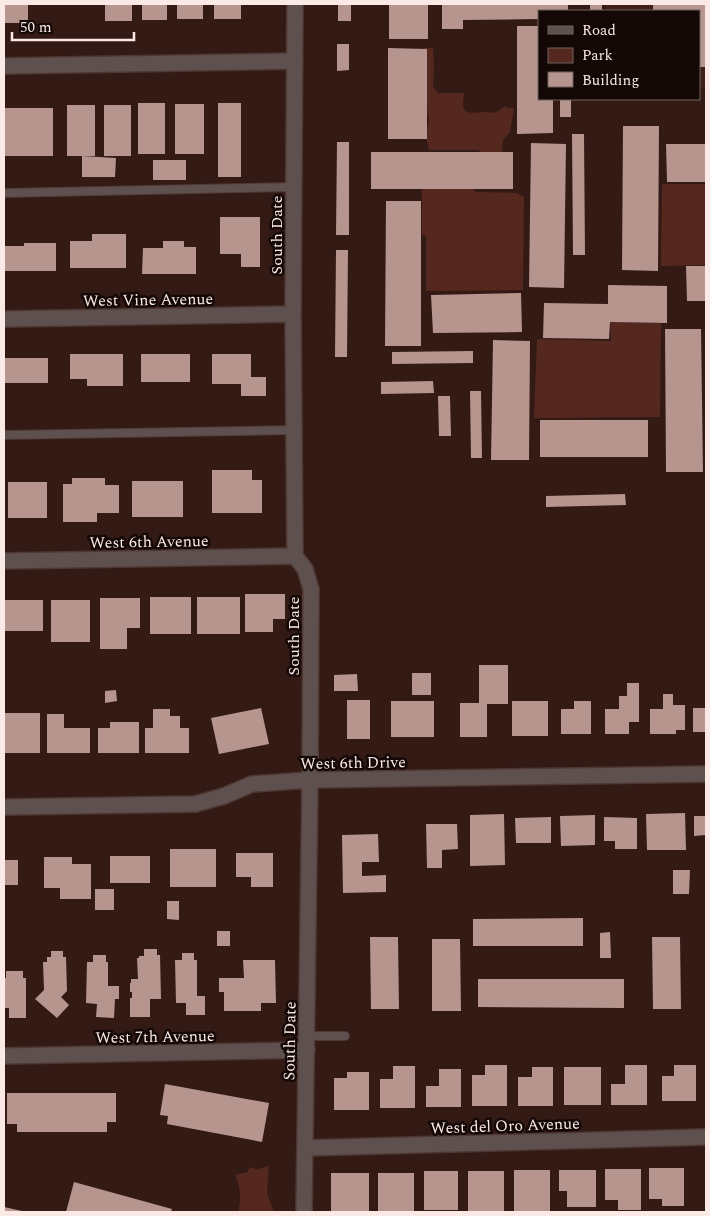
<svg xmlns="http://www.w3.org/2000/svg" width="710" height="1216" font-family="Spectral,serif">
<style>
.built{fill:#402019}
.green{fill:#55281f}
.building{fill:#b6958e}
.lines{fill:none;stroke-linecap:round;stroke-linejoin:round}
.service-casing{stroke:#4f3732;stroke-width:10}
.minor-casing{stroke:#4f3732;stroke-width:18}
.service{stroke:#5e504e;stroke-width:8}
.minor{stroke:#5e504e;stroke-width:15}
.labels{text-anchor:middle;stroke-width:5;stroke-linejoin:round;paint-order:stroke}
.street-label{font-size:16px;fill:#fbe9e5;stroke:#130806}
</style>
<rect width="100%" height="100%" fill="#331a15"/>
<!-- built -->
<path class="built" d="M606 4H706V88H699V11H606Z"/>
<!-- green -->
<path class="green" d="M424 48H433L434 65 433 86 438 93H464C464 97 462 105 464 109 467 115 478 112 482 112 488 112 493 114 498 111 500 110 502 108 505 106L507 108H514L510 132 503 140 502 153H480L479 150H429L426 137 429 119 426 103Z
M662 184H706V265L661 266Z
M422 187 473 188 476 192 516 193 524 197 523 290 426 291V236L422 235Z
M610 322 661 323 660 417 534 418 537 339 611 341Z
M269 1166 267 1193 274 1212H238C241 1200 241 1187 235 1175L248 1172V1169L254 1167 255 1170Z"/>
<!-- building -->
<path class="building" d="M4 4H28V23H4Z
M105 4H132V21H105Z
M142 4H167V20H142Z
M177 4H203V19H177Z
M214 4H241V19H214Z
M338 4H351V21H338Z
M389 4H428V39H389Z
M442 4H568V11H539V19L463 20V29H442Z
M590 4H602V11H590Z
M653 4H706V67H699V11H653Z
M517 26H539V99H553V133L517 134Z
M337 44H349V70L337 71Z
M388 48 427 49V139H388Z
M560 99H571V117H560Z
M138 103H165V154H138Z
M218 103H241V177H218Z
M175 104H204V154H175Z
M67 105H95V156H67Z
M104 105H131V156H104Z
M4 108H53V156H4Z
M623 126H659L658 271 622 270Z
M572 134H584L585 255H573Z
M337 142H349V235H336Z
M531 143 566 144 564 288 529 287Z
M666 144H706V182H667Z
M371 152H513V189H371Z
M82 156 116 158 115 177H82Z
M153 160H186V180H153Z
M386 201H421V346H385Z
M220 217H260V267H241V254H220Z
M92 234H126V268H70V241H92Z
M163 241H184V247H196V274H142L143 248H163Z
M24 243H56V271H4V246H24Z
M336 250H348L347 357H335Z
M686 266H706V301H687Z
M608 285 667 286V323L610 322 609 339 543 338 544 303 608 304Z
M521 293 522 332 433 333 431 295Z
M665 329H701L703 472H666Z
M493 340 530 341 529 460H491Z
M473 351V363L392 364V352Z
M70 354H123V386H87V379H70Z
M141 354H190V382H141Z
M212 354H251V377H266V396H241V384H212Z
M4 358H48V383H4Z
M433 381 434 393 381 394V382Z
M470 391H481L482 458H471Z
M438 396H450L451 436H439Z
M540 420H648V457H540Z
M212 470H252V480H262V513H212Z
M72 478H105V485H119V513H97V522H63V484H72Z
M132 481H183V517H132Z
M8 482H47V518H8Z
M625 494 626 505 546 507V496Z
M245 594H285V619H273V632H245Z
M150 597H191V634H150Z
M197 597H240V634H197Z
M100 598H140V628H127V649H100Z
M4 600H43V631H4Z
M51 600H90V642H51Z
M479 665H508V704H487V737H460V703H479Z
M412 673H431V695H412Z
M357 674 358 691H334V675Z
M627 683H639V722H629V734H605V709H619V696H627Z
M116 690 117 701 105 703V691Z
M663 694H673V705H685V730H676V734H650V709H663Z
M347 700H370V739H347Z
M391 701H434V737H391Z
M512 701H548V736H512Z
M574 701H591V734H561V709H574Z
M261 708 269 744 219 754 211 718Z
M693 708H706V732H693Z
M153 709H170V716H180V728H189V753H145V728H153Z
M4 713H40V753H4Z
M47 714H64V728H90V753H47Z
M110 722H139V753H98V728H110Z
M685 813 686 850H647L646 814Z
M504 814 505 865 470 866V815Z
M595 815V845L561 846 560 816Z
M694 816H706V835L694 836Z
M551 817V843H516L515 818Z
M604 817 637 818V849H615V841H604Z
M426 824H457L458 849 442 850V868H427Z
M378 834 379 862H362V876L386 875V892L343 893 342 835Z
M170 849H216V887H170Z
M236 853H273V887H251V877H236Z
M110 856H150V883H110Z
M44 857H72V864H91V899H60V888H44Z
M4 860H18V885H4Z
M673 870H690L689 894H673Z
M95 889H114V910H95Z
M167 901H179V920L167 919Z
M583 918V946H473V919Z
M217 931H230V946H217Z
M610 932 611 958H600V933Z
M370 937H398L399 1009H371Z
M652 937H680L681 1009H653Z
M432 939H460L461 1011H432Z
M144 949H157V955H160L161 999H150V1017H130V998H132V992H130V983H131V979H138L137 958H139V956H144Z
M51 951H63V957H66L67 991 61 997 69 1005 57 1018 35 999 44 990 43 962H47V957H51Z
M182 953H194V960H197V996H205V1015H186V1003H176L175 960H182Z
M93 955H106V962H108V986H119V999H115L114 1018 96 1017 97 1004 86 1003 87 962H93Z
M243 960H275L276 1003H261V1011H224V992H219V978H244Z
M6 971H23V978H26V1018H9V1008H4V978H6Z
M478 979H624V1008L478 1007Z
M485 1065H507V1106H472V1075H485Z
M625 1065H647V1105H611V1084H625Z
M674 1065H696V1101H662V1076H674Z
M393 1066H415V1108H380V1079H393Z
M532 1067H553V1106H518V1077H532Z
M564 1067H601V1105H564Z
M439 1069H461V1107H426V1086H439Z
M347 1072H369V1110H334V1078H347Z
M165 1084 269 1103 262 1142 167 1124 168 1116 160 1115Z
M7 1093H116V1122H107V1132H17V1124H7Z
M649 1168H684V1206H662V1199H649Z
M605 1169H641V1210H618V1200H605Z
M514 1170H550V1212H514Z
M559 1170H596V1207H567V1191H559Z
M424 1171H458V1210H424Z
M468 1171H504V1212H468Z
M331 1173H369V1212H331Z
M378 1173H414V1212H378Z
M74 1182 172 1209 171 1212H66Z
M4 1207 22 1211V1212H4Z"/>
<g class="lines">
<defs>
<path id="service" d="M4 193 294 187
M4 435 294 430
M307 1036H345"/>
<path id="minor" d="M295 4 293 314 295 556 305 569 311 589 310 780 304 1212
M4 66 295 61
M4 319 293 314
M4 561 295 556
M4 807 195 804 224 796 252 784 310 780 706 774
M4 1056 307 1050
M305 1148 706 1137"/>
</defs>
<!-- service casing -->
<use href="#service" class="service-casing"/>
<!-- minor casing -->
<use href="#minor" class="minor-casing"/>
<!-- service -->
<use href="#service" class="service"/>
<!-- minor -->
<use href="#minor" class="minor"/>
</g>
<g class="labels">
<!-- street labels -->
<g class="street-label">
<text transform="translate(276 235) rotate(-90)" y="6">South Date</text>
<text transform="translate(148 299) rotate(-1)" y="6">West Vine Avenue</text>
<text transform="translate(149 541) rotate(-1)" y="6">West 6th Avenue</text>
<text transform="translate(293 636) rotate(-90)" y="6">South Date</text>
<text transform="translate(353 762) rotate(-1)" y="6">West 6th Drive</text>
<text transform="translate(155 1036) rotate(-1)" y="6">West 7th Avenue</text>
<text transform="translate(289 1041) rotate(-89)" y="6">South Date</text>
<text transform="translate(505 1125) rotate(-2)" y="6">West del Oro Avenue</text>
</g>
</g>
<!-- border -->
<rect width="710" height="1216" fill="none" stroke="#fbe9e5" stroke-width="10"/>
<!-- legend -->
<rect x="538" y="10" width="162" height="90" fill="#130806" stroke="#70625f"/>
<rect x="548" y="26" width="25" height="8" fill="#5e504e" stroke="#70625f"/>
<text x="582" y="35" font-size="15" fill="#fbe9e5">Road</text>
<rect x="548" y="48" width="25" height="15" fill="#55281f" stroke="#70625f"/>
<text x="582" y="60" font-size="15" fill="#fbe9e5">Park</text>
<rect x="548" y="72" width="25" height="15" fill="#b6958e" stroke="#70625f"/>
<text x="582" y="85" font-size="15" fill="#fbe9e5">Building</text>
<!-- scale -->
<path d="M12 32v8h122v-8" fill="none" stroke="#fbe9e5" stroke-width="2.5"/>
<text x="20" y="32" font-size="15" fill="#fbe9e5" stroke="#130806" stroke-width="4" paint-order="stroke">50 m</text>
</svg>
